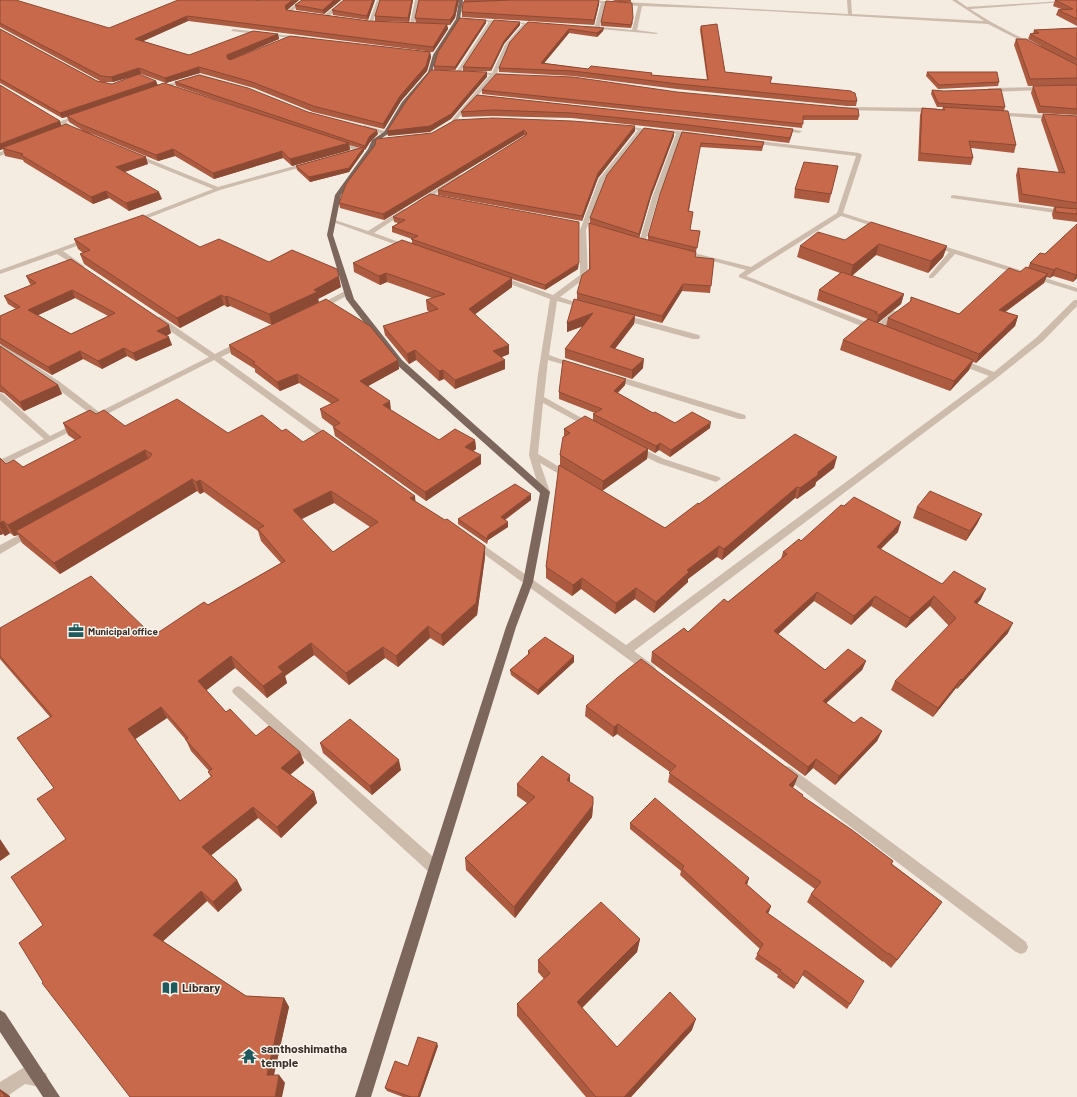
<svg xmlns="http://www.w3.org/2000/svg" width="1077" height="1097" font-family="Barlow,sans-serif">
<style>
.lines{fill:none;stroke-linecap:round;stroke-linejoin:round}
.minor{fill:#cdbbac;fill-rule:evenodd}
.major{fill:#7d675c;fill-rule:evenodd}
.wall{fill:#ac5a40;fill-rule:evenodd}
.shaded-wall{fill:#8c4a34}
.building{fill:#c8694b;stroke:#8c4a34;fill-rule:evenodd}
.labels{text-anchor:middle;stroke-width:3;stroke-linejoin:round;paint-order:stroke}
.poi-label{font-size:10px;font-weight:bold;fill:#3b302b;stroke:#fbf5ee;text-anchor:start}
.near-poi-label{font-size:12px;font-weight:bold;fill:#3b302b;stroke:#fbf5ee;text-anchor:start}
</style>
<rect width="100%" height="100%" fill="#f4ebe1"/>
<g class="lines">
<!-- minor -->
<path class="minor" d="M301 0H306L292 11 299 12V14L287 13V11Z
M343 0H348L327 18H323V16Z
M377 0H381L373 21 369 22Z
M415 0H419L414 24 412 25 410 24Z
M586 0 848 14 847 0H851L852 14 984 21 952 0H957L967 7 1077 0V1L970 9 991 22 1033 44 1031 46 988 24 730 9 642 6 637 30 658 33 656 34 588 28V26H595L601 3 587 2 585 1ZM605 3 638 6 632 30 600 27Z
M473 19 528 23 509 45 497 73 508 74 510 76H495L454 123 452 122V120L490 75 474 74 472 72 492 73 505 45 523 24 493 22 459 74H455L489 22 471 21Z
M233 29 300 37 302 38 300 39 231 31Z
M200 74 229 83 227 84 200 77 159 90 154 89Z
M1045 87 1048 89 1047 90 989 92 986 90 989 88Z
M846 107 936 108 939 110 936 112 844 110 843 109Z
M995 112 1077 117V121L993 115 992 114Z
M79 114 84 115 66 122 71 126V128H67L59 122Z
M364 125 388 132 389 133 386 135 362 128 361 127Z
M622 125 645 129 605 179 586 230 588 276 560 297 590 307 586 309 557 301 549 355 580 366 576 368 548 360 544 397 596 426 592 429 589 428 543 403 538 454 574 476 572 478H566L540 463 550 492 545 495 540 492 529 455 538 374 550 299 497 279 501 277H504L553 295 580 275V230L599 179 638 130 620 128 619 127Z
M780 127 802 131 799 133 778 130 777 129Z
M662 129 696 133 699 135 696 137 681 135 658 198 645 243 642 245 639 243 652 198 676 134 660 132V130Z
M752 140 859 153 862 155 843 213 883 226V228H879L841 216 746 276 876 326 893 311H899V315L880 331 871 330 739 277V275L746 270 679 252 682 250 751 267 837 213 856 156 750 143V141Z
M337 141 363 149 364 150 361 152 335 144V142Z
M15 147 20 148 0 156V152Z
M132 154H136L218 187 309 162 312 164 220 190 135 223 132 221 133 220 213 189 132 156Z
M459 175 464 176 422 202 417 201Z
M953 195 1077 212V216L951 198V196Z
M403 209 408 210 374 233 410 246 411 247 408 249 330 221 335 220 368 231Z
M88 238 91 240 90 241 63 251 84 266V268H80L57 254 0 274V270Z
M934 243 1077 288V292L955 254 933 278H929V276L949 252 932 246V244Z
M345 291H351L352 293 322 309H316L315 307Z
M1074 300H1077V306L1043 341 998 377 634 651 654 666 656 669 654 672 650 674 646 672 470 544 475 540 479 542 626 645 989 376 955 363V359H961L994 372 1037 337Z
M619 315H625L699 335 700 337 699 339H693L619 319Z
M155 317H161L215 354 238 342H244V346L221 357 333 438 334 440 333 442H327L214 360 95 420 91 417 92 415 54 386 0 350V345H3L60 382 99 412 209 357 155 321Z
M609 375H615L745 415 746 417 745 419H739L609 379Z
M0 393 3 394 50 436 76 423H82L83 425 0 467V460L44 439 0 400Z
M635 445 664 459 719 477 721 479 716 482 658 463 632 450 631 448 632 446Z
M31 529 34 530 36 532 34 534 0 554V545Z
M238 686 242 688 440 863 442 868 440 873 435 874 430 873 234 694 232 691 234 688Z
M786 766 790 767 1026 942 1028 947 1026 952 1021 954 1016 952 782 775 780 771 782 767Z
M23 1068 46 1073 48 1079 46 1085 40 1087 25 1084 6 1097H0V1082Z"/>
<!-- major -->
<path class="major" d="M459 0H463L460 19 437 55 432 72 406 104 388 134 376 142 374 149 341 195 333 235 354 299 402 360 550 492 533 582 516 627 371 1097H355L506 627 523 582 540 493 396 364 346 299 327 235 335 195 368 149 372 140 384 132 402 102 428 72 433 55 456 19Z
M0 1010 5 1013 60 1097H43L0 1032Z"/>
</g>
<!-- wall -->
<path class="wall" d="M0 0 109 28 259 0 258 1 260 0H299L287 10 369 21 416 23 415 18 419 0H459L455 18 450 25H447L448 29 433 52H430L431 57 427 71 401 101 384 129 313 112 254 88 200 73 166 83 141 74 113 82H102L0 27ZM188 21 426 51 230 60 279 39 278 34 189 55 143 41Z
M341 0 324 14 296 10 295 5Z
M375 0 368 20 333 15 332 10Z
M380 0H413L409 22 375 21V16Z
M464 0H599V4L594 25 462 17V12L464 2Z
M612 0H631V2H618Z
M1055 0H1077V26L1056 15 1058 10 1061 9 1053 6Z
M486 20V23L455 70H434V66Z
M520 22V25L504 44 491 71H463V67Z
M528 22 603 31 597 37 569 33 544 63 588 69 652 73V75L707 80 700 30 701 26 725 72 772 77 770 83 852 92 857 101 856 106H847L677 89 573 76 499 72V68Z
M601 22H633L631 28 601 26Z
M1077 28V85L1028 86 1014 45 1016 39 1041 46 1028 39 1030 34 1033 33 1034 30Z
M0 29 97 81 112 84 156 81 158 86 259 114 176 86 175 82 308 112 378 134 370 142 365 150H364V151L349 172 310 182 297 170 296 166 360 148 349 145 350 150 292 166 283 158 214 179 175 156 158 161 90 133 148 164 125 172 162 199 129 211 109 198 93 204 24 162 23 160 5 156 3 149 0 150V85L61 126 82 130 69 122 67 117 62 118 0 83Z
M927 72 999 82 998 86 938 89 926 76Z
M1077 85V115L1038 113 1031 93 1033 86Z
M482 90 677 92 859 116 858 120H803L802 128 482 94Z
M932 90 1005 107 1004 111 1016 145 1014 153 971 148 973 158 971 165 918 161 920 115 922 108 942 110 943 107H937L931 94Z
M477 95 793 129 792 134 789 143 679 130 572 118 493 116 462 117 461 112Z
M1043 114 1077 116V222L1053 219 1052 214 1054 207 1019 202 1016 175 1018 168 1059 173 1041 120Z
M455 120 635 131 598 178 582 221 438 195V190L525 136 524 135 384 220 340 208 339 203 432 133Z
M674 132V136L651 197 639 238 648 240V236L682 132 764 142 762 151 700 147 689 211 690 230 700 231 695 257 714 259 710 293 682 291 662 323 635 316 634 324 615 349 643 368 632 379 565 358V349L584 326 567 332V323L577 299V293L589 269V223L628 235 590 223V218Z
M838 166 829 203 794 198 795 189Z
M393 217 578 269 545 290 512 279V287L475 314 509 354 502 357 505 369 455 389 444 379 439 381 416 360 409 364 385 335 383 326 430 312 427 310 426 300 432 298 387 282 380 285 354 272 353 263 412 243V239L392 232V227L398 223 394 222Z
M1077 224V278L1073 282 1053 276 1050 278 1046 277 1044 283 1005 312 1018 316 1015 326 976 363 973 362 969 370 950 391 840 350 843 340 868 319 817 300 819 290 840 273 797 257 800 246 845 240 947 246 943 257 928 273 876 255 852 276 904 294 901 304 878 323 886 326 888 318 910 302 911 297 959 314 1020 272 1028 268 1030 263 1045 254Z
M74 239 200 247 269 262 341 287 318 299 319 302 272 325 230 306 227 307 224 305 180 328 84 264 80 254 83 253 78 249Z
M71 259 171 333 167 336 172 345 136 361 127 356 102 369 83 359 52 375 0 344V316L16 309 8 304 4 296 31 285 30 284 26 276ZM75 298 108 316 71 334 38 315Z
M229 345 398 360 399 369 368 386 391 410 439 440H475L476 449 473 451 481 464 426 501 335 436 333 427H334L322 418 320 409 332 404 299 383 280 391 255 372V369L231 354Z
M0 346 58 385 62 394 24 411 4 393 0 392Z
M625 385 618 393 653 413 675 423 710 428 670 457 659 450 655 453 648 449 647 459 602 491 665 528 699 504 834 468 816 482 815 486 797 499 795 498 722 560 717 557 688 579V582L654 613 635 599 615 614 581 589 572 596 546 578V567L560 466V455L564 436V429L593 420V414L595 413 559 399V392Z
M96 414 125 426 228 433 282 431 415 501 485 557 477 615 443 646 430 638 398 667 385 658 349 685 314 655 285 676 287 683 267 698 235 668 206 690 226 712 256 736 300 752 304 763 290 775 314 792 317 803 281 838 258 818 211 855 237 880 242 890 218 912 207 901 163 941 246 996 284 998 289 1007 274 1075H279L285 1083 43 982V925L66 839 54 788 17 738 50 717 0 659V628L153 636 281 563 261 541 258 531 204 492 200 494 197 491 60 574 22 543 18 535 14 536 10 533 5 536 3 534 0 535V458L6 464 23 467 75 440 68 435 63 423ZM334 503 370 527 333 552 301 519ZM167 718 186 740 191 751 209 771 208 772 211 777 180 801 135 739Z
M531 500 505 520 508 527 488 540 487 544 458 524V519Z
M917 507 982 514 977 524 966 541 913 518Z
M898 532 880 549 942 584 981 599 977 604 1008 633 957 689 956 688 933 717 891 690 895 681 949 626 930 606 906 628 871 606 851 625 814 601 778 634 825 670 866 661 862 670 826 703 854 723 882 731 877 741 835 785 813 768 805 776 651 662 652 652 688 632 728 602 781 559 783 552 801 541Z
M528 651 574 656V662L538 695 511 675 510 670 528 655Z
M586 706 798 776 794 786 792 788 802 797 893 861 892 864 942 902 891 968 883 961V962L807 902 811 894 815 889 668 782 670 772 617 734 613 737 585 716Z
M320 743 401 770 372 795 323 753Z
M570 782 593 805 592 817 515 918 466 870 465 858 527 803 517 796V784Z
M630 823 749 878 747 885 771 906 768 913 850 1004 847 1009 802 975 794 989 777 977 778 975 755 959 760 949 680 875 681 871 630 829Z
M640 939 637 952 582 1008 617 1047 692 1030 631 1097H586L517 1016V1004L544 979 538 972V960Z
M438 1046 420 1097H403L387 1091 385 1088 408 1066Z"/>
<!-- shaded-wall -->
<path class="shaded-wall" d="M292 0H299L286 11 285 6Z
M334 0H341L324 14 323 10Z
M373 0H375L368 20 367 16Z
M412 0H413L409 22 408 18Z
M457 0H459L455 18 450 25V20Z
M599 0V4L594 25V20Z
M187 16 188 21 137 44 135 39Z
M486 20V23L455 70V67Z
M520 22V25L504 44 491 71V68L504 41Z
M447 24 448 29 433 52V47Z
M604 28 603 31 597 37V33Z
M569 29V33L541 67V63Z
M278 34 279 39 228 61 227 58V55Z
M430 52 431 57 427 71 401 101 384 129 383 124 400 96Z
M199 67 200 73 166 83 165 78Z
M139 68 141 74 113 82 111 77Z
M487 72V77L451 119 430 132 388 136 387 131Z
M156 81 158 86 62 118 60 113Z
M60 121 62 127 2 148 3 149 0 150V144Z
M635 126V131L598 178 582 221V216L598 173Z
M793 129 792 134 789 143 790 138Z
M377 130 378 134 370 142 365 150V146L369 137Z
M524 130V135L384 220 383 214Z
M674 132V136L651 197 639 238V234L651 193Z
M349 143 350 150 292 166 290 159Z
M364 147V151L349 172 310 182 309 177Z
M173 149 175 156 158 161 156 155Z
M282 151 283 158 214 179 213 173Z
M146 157 148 164 118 174 116 167Z
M106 191 109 198 93 204 91 197Z
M159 192 162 199 129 211 126 203Z
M879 244 876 255 850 277 853 265Z
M947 246 943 257 928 273 931 261Z
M579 263 578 269 545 290V285Z
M1056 268 1053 276 1050 278 1054 270Z
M386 273 387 282 380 285 379 276Z
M1048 274 1044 283 996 319 999 310Z
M1077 274V278L1073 282 1076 275Z
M339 276 341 287 318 299 319 302 272 325 269 314Z
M512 278V287L470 318 469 309Z
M683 284 682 291 662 323V316Z
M72 290 75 298 32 318 28 310Z
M904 294 901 304 876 324 879 315Z
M221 295 224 305 180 328 177 318Z
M227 296 230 306 227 307 225 297Z
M593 313V322L567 332V323Z
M635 315 634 324 609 356 610 347Z
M1018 316 1015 326 976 363 979 354Z
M169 325 171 333 160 339 157 331Z
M169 337 172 345 136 361 133 353Z
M509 345V354L494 360 493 351Z
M124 348 127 356 102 369 98 361Z
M415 350 416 360 409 364 407 354Z
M80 351 83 359 52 375 48 367Z
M644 359 643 368 632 379V370Z
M398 360 399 369 361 390 360 381Z
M505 360V369L455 389V380Z
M973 360 969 370 950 391 954 381Z
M443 370 444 379 439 381V371Z
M297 374 299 383 280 391 277 382Z
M626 379 625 385 613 397 614 391Z
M58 385 62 394 24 411 20 402Z
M390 401 391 410 383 405Z
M711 422 710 428 670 457 671 450Z
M475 440 476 449 466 456 465 447Z
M660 443 659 450 655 453 656 446Z
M648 449 647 459 602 491 603 481Z
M145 450 149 462 16 531 18 535 14 536 8 525Z
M481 455V464L426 501 425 492Z
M837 457 834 468 816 482 815 486 797 499 800 488 818 472Z
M192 479 197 491 60 574 54 563Z
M200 480 204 492 200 494 196 482Z
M797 487 795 498 722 560 724 549Z
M331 491 334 503 296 522 293 510Z
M531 494V500L501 522V517Z
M415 496 416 507 410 498Z
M982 514 977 524 966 541 970 531Z
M3 521 10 533 5 536 0 527V523Z
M508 522V527L488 540 487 544 488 535Z
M901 522 898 532 873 557 877 547Z
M0 529 3 534 0 535Z
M485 546V557L477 615 443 646 441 635Z
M719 546 717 557 688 579V582L654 613 656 602 687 570Z
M582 578 581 589 572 596 573 585Z
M636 588 635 599 615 614 616 603Z
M986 589 981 599 970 612 974 602Z
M817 592 814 601 772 640 774 631Z
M875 596 871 606 851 625 854 616Z
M934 596 930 606 906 628 910 618Z
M1013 623 1008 633 957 689 962 680Z
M428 626 430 638 398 667 396 656Z
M311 643 314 655 285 676 287 683 267 698 263 686 278 667Z
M383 647 385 658 349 685 346 673Z
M231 656 235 668 203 693 198 681Z
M574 656V662L538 695V690Z
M866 661 862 670 819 710 823 701Z
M961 679 956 688 933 717 938 708Z
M161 707 167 718 134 740 128 729Z
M618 724 617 734 613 737 614 727Z
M882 731 877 741 835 785 839 776Z
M300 752 304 763 285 779 281 768Z
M816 759 813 768 805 776 808 767Z
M399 760 401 770 372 795 370 786Z
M570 775V788L567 780Z
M798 776 794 786 785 795 789 785Z
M314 792 317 803 281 838 277 827Z
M593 805 592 817 515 918 514 907Z
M253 807 258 818 208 858 202 847Z
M0 839 10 854 0 861Z
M749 878 747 884 743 889 745 883Z
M237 880 242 890 218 912 213 902Z
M201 891 207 901 160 944 153 935Z
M942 902 936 911 891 968 897 960Z
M771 906 769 912 764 917 766 912Z
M640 939 637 952 576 1014 577 1002Z
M284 998 289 1007 272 1083 267 1075Z
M696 1019 692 1030 631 1097H624Z
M437 1043 438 1046 420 1097H418Z
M279 1075 285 1083 282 1097H275Z
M0 1089 10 1096V1097H5L0 1090Z"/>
<!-- building -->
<path class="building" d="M0 0H16L109 28 178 0H255L259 1 260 0H292L285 6 286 10 369 21 447 24 433 47 187 16 135 39 189 55 253 31 278 34 227 55V58L230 60 290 36 430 52 426 66 400 96 383 124 313 106 252 82 199 67 165 78 139 68 111 77 101 76 0 23Z
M302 0H334L323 10 295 5Z
M344 0H373L367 16 332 10Z
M380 0H412L408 18 375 16Z
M419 0H457L454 14 450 20 415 18Z
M511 0H599L594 20 462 12 463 2Z
M1055 0H1077V19L1058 10 1073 9Z
M606 1 632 3 633 18 631 25 601 22Z
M460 18 486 20 455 67 434 66 438 52Z
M494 20 520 22 504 41 491 68 463 67Z
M528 22 604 28 597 33 569 29 541 63 588 69 591 66 652 73 651 75 708 80 701 26 717 24 725 72 772 77 770 83 851 91 852 92 855 93 857 101H848L678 84 573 71 499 68 510 42Z
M1077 28V59L1030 34 1039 33 1034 30Z
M0 29 97 81 112 84 139 74 156 81 60 113 0 79Z
M1016 39H1026L1077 65V78L1030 79Z
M431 70 487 72 451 114 430 126 387 131 407 100Z
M927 72H997L999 82 939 85Z
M496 74 573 77 677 92 858 109 859 116H803V124L482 90Z
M199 75 248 88 308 112 377 130 369 137 365 146 175 82Z
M164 83 349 143 290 159 282 151 213 173 173 149 156 155 80 124 67 116Z
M0 85 60 121 0 144Z
M1077 85V109L1040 106 1033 86Z
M1001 89 1005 107 938 103 932 90 944 91Z
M477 95 793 129 790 138 680 124 572 113 493 110 461 112Z
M943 107 1008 111 1016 145 969 141 973 158 920 153 922 108 945 110Z
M1043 114 1077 116V203L1022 194 1018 168 1065 173Z
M493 118 572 121 635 126 598 173 582 216 438 190 526 135 527 133 524 130 383 214 339 203 346 184 375 145 376 139 432 133 455 120Z
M66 124 146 157 116 167 159 192 126 203 106 191 91 197 21 155 23 154 2 148Z
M644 128 674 132 651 193 639 234 590 218 607 175Z
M682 132 764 142 762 147 701 143 688 211 693 212 690 230 700 231 697 248 648 236 660 194Z
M364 147 349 168 309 177 296 166Z
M804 162 838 166 831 194 795 189Z
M430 194 579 222V263L545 285 411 239 418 236 392 227 405 220 393 217Z
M1055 207 1077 209V214L1056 212Z
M143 215 200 247 219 239 269 262 292 250 337 269 339 276 314 290 317 292 269 314 227 296 225 297 221 295 177 318 80 254 90 250 74 239Z
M871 222 947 246 931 261 879 244 853 265 800 246 818 232 845 240Z
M589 223 640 238 696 252 695 257 714 259 711 286 683 284 662 316 577 293 582 275 590 269Z
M1077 224V274L1076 275 1056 268 1054 270 1030 263 1040 253 1045 254Z
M402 240 512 278 469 309 509 345 493 351 505 360 455 380 443 370 439 371 415 350 407 354 383 326 438 309 426 300 445 294 386 273 379 276 353 263Z
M71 259 169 325 157 331 169 337 133 353 124 348 98 361 80 351 48 367 0 338V316L20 307 4 296 36 283 26 276ZM72 290 115 313 71 334 28 310Z
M1026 267 1048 274 999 310 1018 316 979 354 888 318 911 301V297L959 314 1009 268 1020 272Z
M842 272 904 294 879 315 875 313 877 312 819 290Z
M326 299 370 326 398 360 360 381 390 401 383 405 439 440 455 429 475 440 465 447 481 455 425 492 333 427 340 423 320 409 339 400 297 374 277 382 253 363 255 362 229 345Z
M574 299 635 315 610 347 644 359 632 370 565 349 593 313 567 323Z
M868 319 973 360 954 381 843 340Z
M0 346 58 385 20 402 0 385Z
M563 360 626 379 614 391 653 413 655 412 675 423 692 412 711 422 671 450 660 443 656 446 593 414 602 409 559 392Z
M177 399 228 433 262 415 282 431 286 429 303 442 323 430 415 496 410 498 445 520 447 519 485 546 476 603 441 635 428 626 396 656 383 647 346 673 311 643 278 667 283 672 263 686 231 656 198 681 226 712 230 709 256 736 269 726 300 752 281 768 314 792 277 827 253 807 202 847 237 880 213 902 201 891 153 935 246 996 284 998 267 1075H279L275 1097H130L42 983 43 982 19 943 43 925 11 877 66 839 37 799 54 788 17 738 52 716 0 656V628L91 576 153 636 204 602 208 605 285 561 258 529 264 526 200 480 196 482 192 479 54 563 16 531 149 458 152 454 145 450 8 525 3 521 0 523V458L6 464 14 460 23 467 81 437 63 423 90 410 96 414 104 410 125 426ZM331 491 378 522 333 552 293 510ZM161 707 188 738 185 739 212 769 208 772 212 776 180 801 128 729Z
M585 416 648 449 603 481 560 455 563 437 570 433 564 429Z
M795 434 837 457 818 472V475L800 488 797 487 724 549 719 546 687 570 689 572 656 602 636 588 616 603 582 578 573 585 546 567 559 465 665 528 698 503 699 504Z
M515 484 531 494 501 517 508 522 488 535 487 539 458 519Z
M930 491 982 514 970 531 917 507Z
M854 497 901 522 877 547 942 584 954 571 986 589 974 602 1013 623 962 680 961 679 938 708 895 681 956 618 934 596 910 618 875 596 854 616 817 592 774 631 825 670 848 649 866 661 823 701 854 723 861 717 882 731 839 776 816 759 808 767 652 652 684 628 688 632 724 599 728 602 787 554 783 552 799 539 801 541 841 505 844 506Z
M545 637 574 656 538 690 510 670 530 653 528 651Z
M641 659 798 776 789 785 803 795 802 796 852 830 893 861 891 864 942 902 897 960 889 953 888 954 811 894 821 882 669 773 676 766 618 724 614 727 586 706 617 678Z
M350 719 399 760 370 786 320 743Z
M542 756 570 775 567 780 593 797V805L514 907 465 858 535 797 517 784Z
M655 798 749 878 745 883 771 906 766 912 864 981 850 1004 805 970 797 984 780 971 781 970 757 954 763 944 682 869 684 866 630 823Z
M601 902 640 939 577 1002 617 1047 670 992 696 1019 624 1097H596L517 1004 550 973 538 960Z
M418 1037 437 1043 418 1097H411L385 1088 395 1061 408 1066Z
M0 1090 5 1097H0Z"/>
<!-- icons -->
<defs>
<symbol id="office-bare" viewBox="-9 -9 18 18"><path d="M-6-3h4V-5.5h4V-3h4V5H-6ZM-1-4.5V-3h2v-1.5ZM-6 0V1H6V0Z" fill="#1f5a5e" stroke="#fbf5ee" stroke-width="2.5" paint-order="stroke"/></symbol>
<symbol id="library-bare" viewBox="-9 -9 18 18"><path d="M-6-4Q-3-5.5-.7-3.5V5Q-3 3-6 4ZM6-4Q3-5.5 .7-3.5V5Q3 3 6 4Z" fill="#1f5a5e" stroke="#fbf5ee" stroke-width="2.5" paint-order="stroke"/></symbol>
<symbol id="temple-bare" viewBox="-9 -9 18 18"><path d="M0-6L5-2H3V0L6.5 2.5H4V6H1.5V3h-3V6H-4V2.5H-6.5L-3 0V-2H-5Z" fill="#1f5a5e" stroke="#fbf5ee" stroke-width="2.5" paint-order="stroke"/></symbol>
</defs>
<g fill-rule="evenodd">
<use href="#office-bare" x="65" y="620" width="22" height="22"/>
<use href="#library-bare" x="159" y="977" width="22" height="22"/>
<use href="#temple-bare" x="238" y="1045" width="22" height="22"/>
</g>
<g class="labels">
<!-- poi labels -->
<g class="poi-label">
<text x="88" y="635">Municipal office</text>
</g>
<!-- near-poi labels -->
<g class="near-poi-label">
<text x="182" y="992">Library</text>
<text x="261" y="1053">santhoshimatha<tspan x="261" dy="14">temple</tspan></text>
</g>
</g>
</svg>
